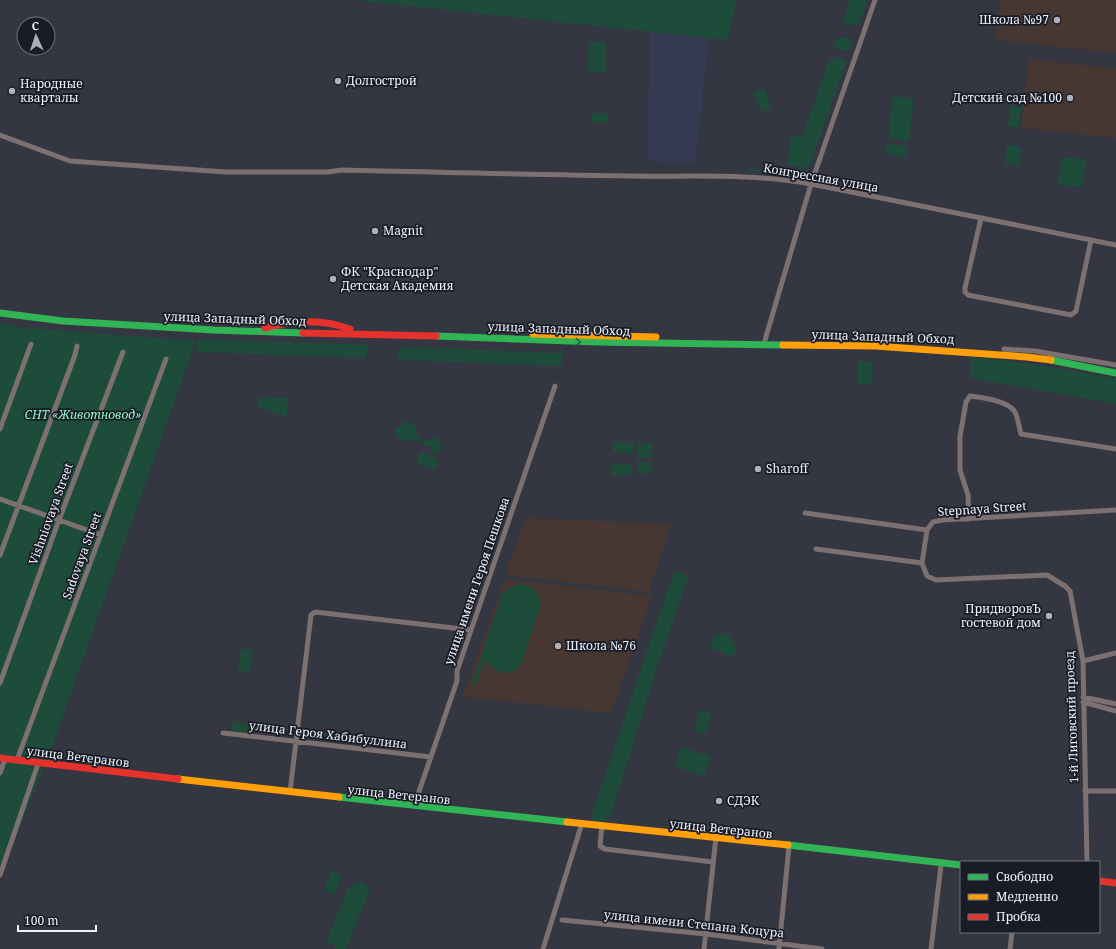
<svg xmlns="http://www.w3.org/2000/svg" width="1116" height="949" font-family="'Noto Serif',serif">
<style>
.built{fill:#363b54}
.education{fill:#473732}
.green{fill:#1e4c3b}
.lines{fill:none;stroke-linecap:round;stroke-linejoin:round}
.street{stroke:#7c7170;stroke-width:5}
.fast{stroke:#30b455;stroke-width:7}
.slow{stroke:#ff9f0a;stroke-width:7}
.jam{stroke:#e5322d;stroke-width:7}
.oneway{stroke:#23603b}
.poi-dot{fill:#aeb1bb;stroke:#191b25;stroke-width:1.5}
.labels{text-anchor:middle;stroke-width:3.5;stroke-linejoin:round;paint-order:stroke}
.poi-label{font-size:12px;fill:#eff3fd;stroke:#191b25;text-anchor:start}
.street-label{font-size:12px;fill:#eff3fd;stroke:#191b25}
.park-label{font-size:12px;font-style:italic;fill:#8ffacb;stroke:#191b25}
</style>
<rect width="100%" height="100%" fill="#343641"/>
<!-- built -->
<path class="built" d="M650 31 709 38 695 162 647 161Z"/>
<!-- education -->
<path class="education" d="M1001 0H1116V53L996 40Z
M1029 59 1116 69V138L1021 128Z
M526 518 671 524 649 592 505 575Z
M505 579 652 596 611 713 463 697Z"/>
<!-- green -->
<path class="green" d="M354 0H737L728 40Z
M850 0H868L858 26 842 24Z
M839 37 851 39 852 44 850 50H837L834 48 836 39Z
M589 42H606V73L588 72Z
M833 58 843 59 846 63 809 168 787 165 791 136H801L803 134 828 63Z
M765 89 771 108 760 111 754 92Z
M893 96 914 99 909 141 888 139Z
M1010 106 1021 107 1019 127 1008 126Z
M590 113 607 114V117L610 118V123H593Z
M887 143 907 146 906 157 886 155Z
M1007 145 1021 147 1019 166 1005 164Z
M1061 157 1086 159 1083 187 1058 185Z
M749 169 785 173 792 169 808 170 807 174 804 176 748 171Z
M0 322 16 327 196 341 53 744 0 876Z
M199 339 368 345 366 358 196 352Z
M399 347 563 353 561 366 397 360Z
M971 357 1041 365 1116 379V404L971 378Z
M858 361 873 362 872 385 857 384Z
M259 397 288 398 287 417 258 407Z
M403 421 417 426 415 434 421 436 418 442 408 438 407 442 398 439 399 435 394 433 397 427 400 428Z
M433 436 440 438 438 443 442 444 439 454 431 452 432 447 423 444 424 438 431 441Z
M613 442 633 443V453L613 452Z
M638 443 652 444V458H638Z
M421 452 439 459 435 470 416 463Z
M637 462 652 463 651 474 637 473Z
M612 464 632 465V476L612 475Z
M674 571 689 576 657 668 610 818 595 824 591 817Z
M521 584C533 586 539 593 541 605L522 662C513 679 492 674 485 659L476 685 472 683 503 591 505 592 511 587Z
M722 633 731 636 730 639 734 643 737 649 734 655 729 656 710 649 714 635H720Z
M241 649 253 650 250 672 238 671Z
M701 709 712 713 705 734 694 731Z
M232 722 250 724 249 733 231 731Z
M316 732 379 739 378 747 315 739Z
M681 747 711 757 704 776 674 766Z
M331 871 342 875 335 894 324 890Z
M361 881 364 884 371 887 346 949H335V945L326 942 348 888Z"/>
<g class="lines">
<!-- street -->
<path class="street" d="M0 135 70 161 226 172H327L342 170C439 172 536 175 633 176 692 177 752 173 811 184L1116 245
M981 218 965 288V292L968 295 1071 315 1076 311 1091 240
M765 340 811 184 875 0
M1004 349 1035 351 1116 365
M0 429 31 344
M0 499 101 535
M805 513 927 530 933 522 942 520 1116 510
M969 519 968 495 960 470V436L966 402 970 396C981 397 1009 401 1015 412 1018 418 1019 427 1021 434L1116 449
M927 530 922 563 927 576 936 580 1047 575 1065 586 1070 591 1083 661 1087 862
M816 549 922 563
M0 555 75 355 77 346
M1083 661 1116 653
M0 683 59 520 123 352
M1083 697 1116 704
M1083 702 1116 711
M223 733 431 757
M17 760 166 359
M0 773 5 759
M1085 791H1116
M290 792 311 615 315 612 471 630
M414 806 457 681V671L555 386
M602 825 600 846 605 849 713 862
M0 875 38 764
M562 920 706 934 822 949
M543 949 582 823
M704 949 716 837
M779 949 789 846
M931 949 941 865
M1010 949 1012 932"/>
<!-- fast -->
<path class="fast" d="M0 313 63 321 213 330 303 333
M436 336 598 342 783 345
M1051 360 1116 373
M339 797 567 822
M788 845 961 865"/>
<!-- slow -->
<path class="slow" d="M533 334 656 337
M783 345 875 346 1027 357 1051 360
M178 779 339 797
M567 822 788 845"/>
<!-- jam -->
<path class="jam" d="M265 328C292 320 323 319 350 329
M303 333 436 336
M0 758 178 779
M1099 881 1116 883"/>
</g>
<!-- one-way arrows -->
<defs><path id="oneway-chevron" d="M-2-3.5L2.5 0L-2 3.5" fill="none" stroke-width="1.6" stroke-linecap="round" stroke-linejoin="round"/></defs>
<use class="oneway" href="#oneway-chevron" transform="translate(578 342) rotate(2)"/>
<!-- markers -->
<g class="poi-dot">
<circle cx="1057" cy="20" r="4"/>
<circle cx="338" cy="81" r="4"/>
<circle cx="12" cy="91" r="4"/>
<circle cx="1070" cy="98" r="4"/>
<circle cx="375" cy="231" r="4"/>
<circle cx="333" cy="279" r="4"/>
<circle cx="758" cy="469" r="4"/>
<circle cx="1049" cy="616" r="4"/>
<circle cx="558" cy="646" r="4"/>
<circle cx="719" cy="801" r="4"/>
</g>
<g class="labels">
<!-- poi labels -->
<g class="poi-label">
<text x="1049" y="24" text-anchor="end">Школа №97</text>
<text x="346" y="85">Долгострой</text>
<text x="20" y="88">Народные<tspan x="20" dy="14">кварталы</tspan></text>
<text x="1062" y="102" text-anchor="end">Детский сад №100</text>
<text x="383" y="235">Magnit</text>
<text x="341" y="276">ФК "Краснодар"<tspan x="341" dy="14">Детская Академия</tspan></text>
<text x="766" y="473">Sharoff</text>
<text x="1041" y="613" text-anchor="end">ПридворовЪ<tspan x="1041" dy="14">гостевой дом</tspan></text>
<text x="566" y="650">Школа №76</text>
<text x="727" y="805">СДЭК</text>
</g>
<!-- street labels -->
<g class="street-label">
<text transform="translate(821 178) rotate(10)" y="4">Конгрессная улица</text>
<text transform="translate(235 319) rotate(2)" y="4">улица Западный Обход</text>
<text transform="translate(559 329) rotate(2)" y="4">улица Западный Обход</text>
<text transform="translate(883 337) rotate(2)" y="4">улица Западный Обход</text>
<text transform="translate(982 509) rotate(-4)" y="4">Stepnaya Street</text>
<text transform="translate(51 514) rotate(-70)" y="4">Vishniovaya Street</text>
<text transform="translate(82 556) rotate(-70)" y="4">Sadovaya Street</text>
<text transform="translate(477 581) rotate(-71)" y="4">улица имени Героя Пешкова</text>
<text transform="translate(1072 717) rotate(-92)" y="4">1-й Лиговский проезд</text>
<text transform="translate(328 735) rotate(7)" y="4">улица Героя Хабибуллина</text>
<text transform="translate(78 757) rotate(7)" y="4">улица Ветеранов</text>
<text transform="translate(399 795) rotate(6)" y="4">улица Ветеранов</text>
<text transform="translate(721 829) rotate(6)" y="4">улица Ветеранов</text>
<text transform="translate(694 924) rotate(6)" y="4">улица имени Степана Коцура</text>
</g>
<!-- park labels -->
<g class="park-label">
<text x="83" y="419">СНТ «Животновод»</text>
</g>
</g>
<!-- legend -->
<rect x="960" y="861" width="140" height="72" fill="#191b25" stroke="#6f717b"/>
<rect x="968" y="874" width="20" height="6" fill="#30b455" stroke="#6f717b"/>
<text x="996" y="881" font-size="12" fill="#eff3fd">Свободно</text>
<rect x="968" y="894" width="20" height="6" fill="#ff9f0a" stroke="#6f717b"/>
<text x="996" y="901" font-size="12" fill="#eff3fd">Медленно</text>
<rect x="968" y="914" width="20" height="6" fill="#e5322d" stroke="#6f717b"/>
<text x="996" y="921" font-size="12" fill="#eff3fd">Пробка</text>
<!-- north arrow -->
<g transform="translate(36 36) rotate(357)"><circle r="19" fill="#191b25" stroke="#6f717b"/>
<path d="M0-3L7 15L0 10L-7 15Z" fill="#aeb1bb"/>
<text y="-6" font-size="11" font-weight="bold" text-anchor="middle" fill="#eff3fd">С</text>
</g>
<!-- scale -->
<path d="M18 925v6h78v-6" fill="none" stroke="#eff3fd" stroke-width="2"/>
<text x="24" y="925" font-size="12" fill="#eff3fd" stroke="#191b25" stroke-width="3" paint-order="stroke">100 m</text>
</svg>
